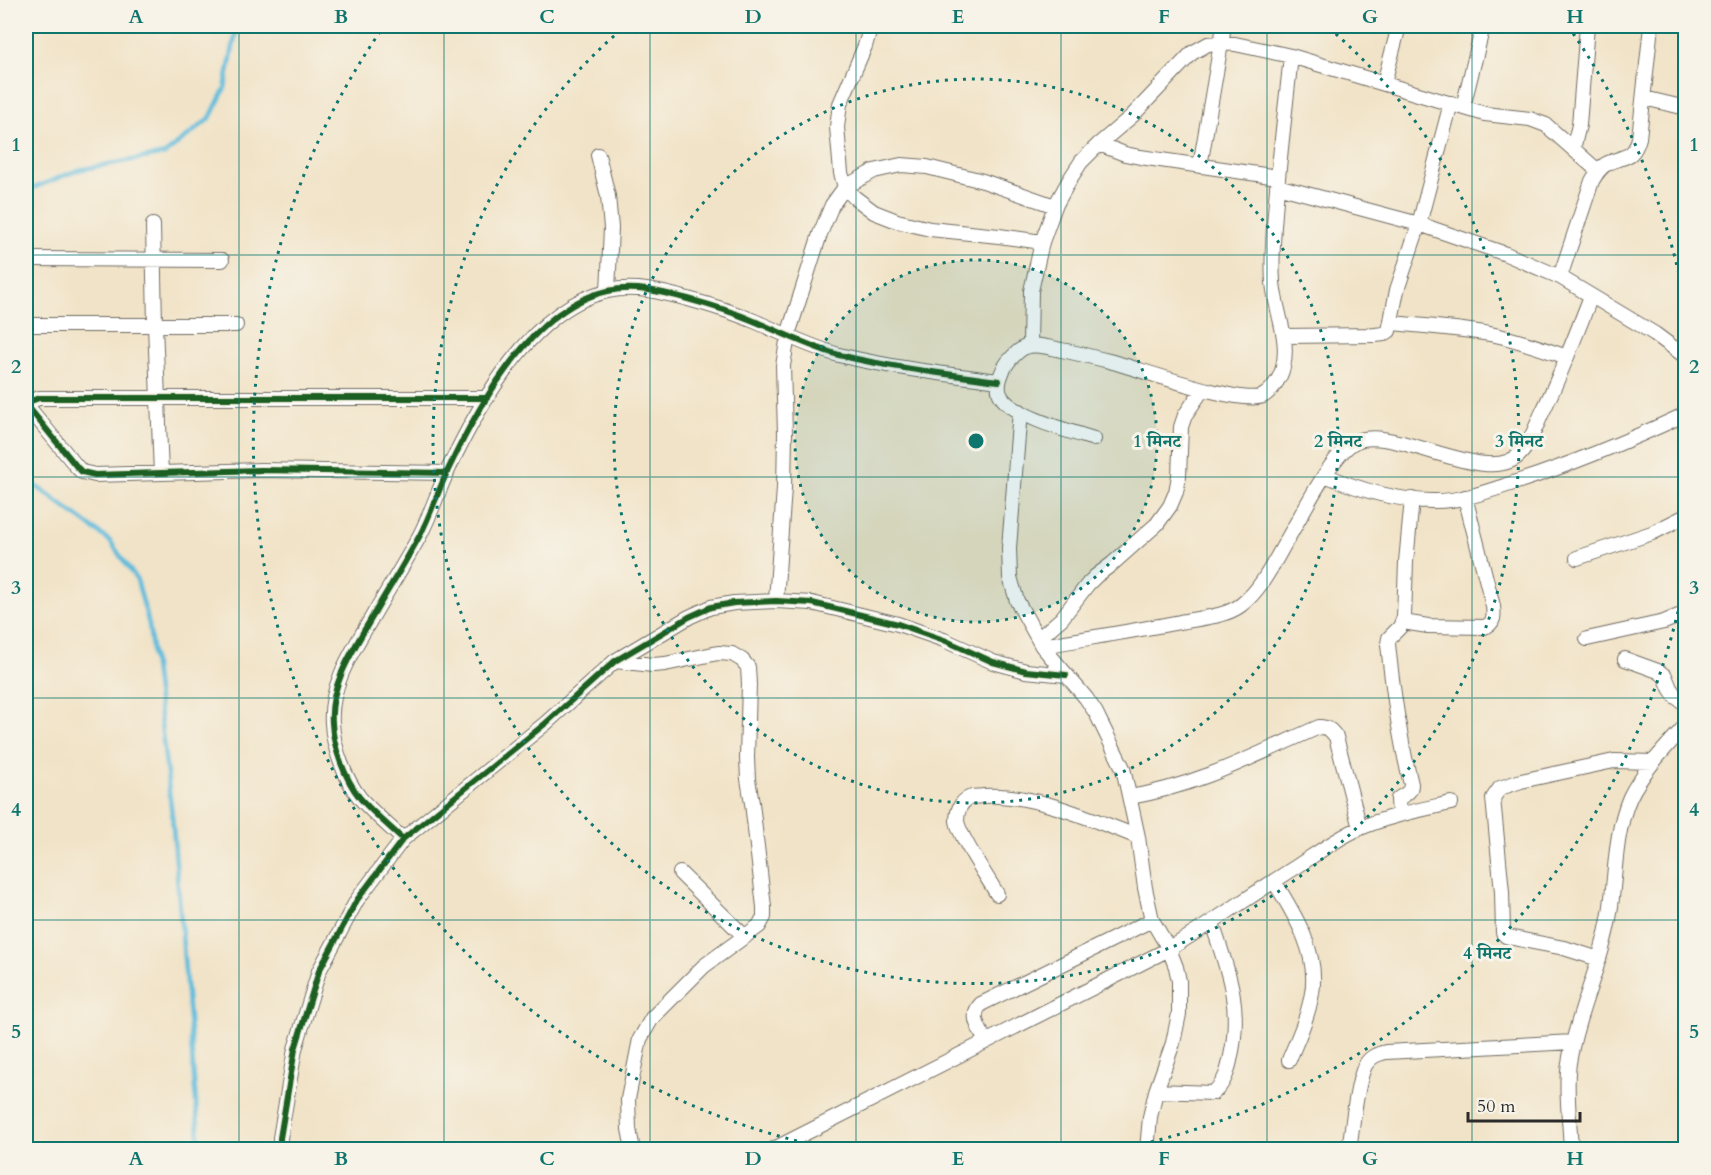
<svg xmlns="http://www.w3.org/2000/svg" width="1711" height="1175" font-family="Cardo,'Noto Serif Devanagari',serif">
<style>
.lines{fill:none;stroke-linecap:round;stroke-linejoin:round}
.stream{stroke:#5ebcdc;stroke-width:4.5}
.minor-casing{stroke:#706b62;stroke-width:16}
.minor{stroke:#fff;stroke-width:14}
.cycleway-casing{stroke:#f7f3e8;stroke-width:10}
.cycleway{stroke:#1b5e20;stroke-width:6}
.grid{fill:none;stroke:#0f766e;stroke-width:1.5;stroke-opacity:0.55}
.ring{fill:none;stroke:#0f766e;stroke-width:3;stroke-dasharray:3 6}
.centre{fill:#0f766e;stroke:#f7f3e8;stroke-width:3}
.ring-label{font-size:18px;text-anchor:middle;font-weight:bold;fill:#0f766e;stroke:#f7f3e8;stroke-width:6;stroke-linejoin:round;paint-order:stroke}
.neatline{fill:none;stroke:#0f766e;stroke-width:2}
.grid-label{font-size:20px;text-anchor:middle;font-weight:bold;fill:#0f766e}
</style>
<rect width="100%" height="100%" fill="#f7f3e8"/>
<filter id="ink" filterUnits="userSpaceOnUse"><feTurbulence type="fractalNoise" baseFrequency=".0167" numOctaves="2"/><feDisplacementMap in="SourceGraphic" scale="12" xChannelSelector="R" yChannelSelector="G"/><feConvolveMatrix kernelMatrix="1 2 1 2 8 2 1 2 1" color-interpolation-filters="sRGB"/></filter>
<filter id="wash" filterUnits="userSpaceOnUse"><feTurbulence type="fractalNoise" baseFrequency=".008" numOctaves="4" result="noise"/><feDisplacementMap in="SourceGraphic" scale="24" xChannelSelector="R" yChannelSelector="G"/><feGaussianBlur stdDeviation="1.35" result="paint"/><feColorMatrix in="noise" values="0 0 0 0 0 0 0 0 0 0 0 0 0 0 0 0 0 1.4 0 .05"/><feComposite in="paint" operator="in"/></filter>
<g filter="url(#wash)">
<rect width="100%" height="100%" fill="#f1e3c7"/>
<g class="lines">
<!-- stream -->
<path class="stream" d="M26 191 78 170 165 154 210 118 225 88 237 26
M26 476 32 483 110 541 137 580 149 625 172 815 200 1150"/>
</g>
</g>
<g filter="url(#ink)">
<g class="lines">
<defs>
<path id="minor" d="M871 26 865 46 840 104 837 127 841 173 845 187 854 197 874 212 897 221 930 229 999 236 1042 242
M1384 83 1399 26
M1644 98 1686 108
M1463 107 1483 26
M1099 144 1125 154 1140 157 1278 177
M1573 149 1579 125 1587 26
M598 155 608 196 611 228 608 291
M1200 166 1224 26
M1277 186 1419 224 1506 254 1560 277 1655 334 1686 357
M153 225 155 325 161 473
M26 259 222 260
M1560 277 1592 181C1596 174 1600 167 1608 163 1625 155 1633 160 1639 138L1651 26
M1391 323C1426 326 1461 328 1495 335 1519 340 1543 349 1567 357
M26 325H236
M1284 336 1375 335 1384 334 1389 331 1397 290 1419 224 1451 103
M1030 345 1031 291 1042 242 1055 206 1070 179 1081 162 1099 144 1132 116 1192 53 1208 44 1222 43 1235 44 1291 56 1485 114 1530 119 1546 125 1598 171
M1020 411 1009 548 1010 577 1017 601 1042 646 1086 698 1096 713 1123 768 1138 837 1145 888 1152 920 1169 949 1176 967 1179 981V1014L1173 1043 1156 1091 1150 1117 1147 1150
M1094 439C1072 432 1012 416 1001 396 995 386 1002 370 1008 362 1013 356 1021 347 1029 346 1037 344 1053 348 1061 350 1077 353 1093 357 1109 361 1137 368 1241 406 1263 396 1272 391 1281 377 1283 367 1290 338 1275 310 1273 282 1271 255 1274 227 1276 200 1280 152 1286 104 1291 56
M447 473 261 470 95 475 82 472 77 467 29 408 28 402 39 398H487
M1325 475C1357 489 1396 500 1431 501 1457 502 1483 493 1507 485 1568 466 1628 441 1686 414
M1577 558 1652 533 1686 516
M776 601 784 488 785 433 783 366 788 335 820 234 832 205 845 187 874 171 901 165 927 167 983 181 1055 206
M1403 622 1428 626 1484 627C1495 624 1494 615 1493 606L1465 497
M1038 639 1062 618 1088 584 1096 576 1112 564 1157 524 1170 506 1176 492 1179 476 1181 427 1185 415 1203 389
M1587 639 1664 622 1686 613
M1042 646C1088 638 1134 631 1180 622 1200 618 1225 617 1241 605 1262 589 1275 560 1288 538 1303 513 1328 461 1351 444 1387 418 1488 491 1521 453 1531 442 1536 426 1542 413 1561 375 1576 335 1591 296
M1625 659 1658 671 1665 676 1670 688 1676 697 1686 704
M615 661 653 665 665 664 718 653 732 654 742 660 748 667 749 684 747 758 748 779 752 803 764 907V917L759 926 704 966 652 1018 640 1039 628 1099 629 1129 633 1150
M1130 797C1197 786 1257 754 1319 727 1328 727 1331 730 1336 737L1360 828
M1399 815 1398 799C1405 794 1411 793 1411 784 1399 736 1393 693 1388 644L1389 638 1400 627 1404 617 1406 562 1412 499
M403 839C389 826 373 813 360 798 345 779 333 747 332 723 329 686 353 650 371 619 387 591 405 563 420 535 431 514 438 491 448 470 478 406 532 307 608 291 634 285 662 292 688 299 710 305 733 312 754 321 782 333 810 347 839 355 892 368 946 374 999 381
M680 873 745 937
M1274 881C1294 914 1319 952 1312 993 1308 1017 1298 1038 1289 1060
M997 894C988 878 959 836 957 821 957 812 960 802 969 798 973 796 978 797 983 796 1034 793 1091 819 1138 837
M1599 959 1564 948 1513 938 1506 936 1503 933 1502 892 1493 798 1500 788 1521 781 1614 761 1654 762
M986 1042C980 1029 969 1016 981 1004L1152 920
M1156 1091 1213 1093C1225 1083 1228 1071 1231 1056 1242 1005 1228 971 1212 923
M280 1150V1138L295 1049 319 971 357 900 403 839 546 723 615 661 689 617 711 607 734 603 776 601 812 603 898 624 944 640 993 662 1026 671 1066 675
M772 1150 1169 949C1212 923 1253 894 1296 867 1316 854 1336 839 1358 829 1387 816 1420 810 1451 803
M1349 1150C1352 1130 1357 1078 1366 1064 1371 1056 1378 1054 1386 1052L1573 1042
M1571 1150C1570 1124 1565 1087 1569 1063 1577 1012 1602 964 1610 913 1616 875 1614 834 1630 797 1642 772 1667 746 1686 725"/>
</defs>
<!-- minor casing -->
<use href="#minor" class="minor-casing"/>
<!-- minor -->
<use href="#minor" class="minor"/>
<defs>
<path id="cycleway" d="M447 473 261 470 95 475 82 472 77 467 29 408 28 402 39 398H487
M403 839C389 826 373 813 360 798 345 779 333 747 332 723 329 686 353 650 371 619 387 591 405 563 420 535 431 514 438 491 448 470 478 406 532 307 608 291 634 285 662 292 688 299 710 305 733 312 754 321 782 333 810 347 839 355 892 368 946 374 999 381
M280 1150V1138L295 1049 319 971 357 900 403 839 546 723 615 661 689 617 711 607 734 603 776 601 812 603 898 624 944 640 993 662 1026 671 1066 675"/>
</defs>
<!-- cycleway casing -->
<use href="#cycleway" class="cycleway-casing"/>
<!-- cycleway -->
<use href="#cycleway" class="cycleway"/>
</g>
</g>
<!-- grid -->
<path class="grid" d="M239 26V1150M444 26V1150M650 26V1150M856 26V1150M1061 26V1150M1267 26V1150M1472 26V1150M26 255H1686M26 477H1686M26 698H1686M26 920H1686"/>
<!-- distance rings -->
<circle cx="976" cy="441" r="181" fill="#0f766e" fill-opacity=".12"/>
<g class="ring">
<circle cx="976" cy="441" r="181"/>
<circle cx="976" cy="441" r="362"/>
<path d="M1329 28A543 543 0 1 1 623 28"/>
<path d="M1684 585A723 723 0 0 1 1120 1149M832 1149A723 723 0 0 1 384 26M1568 26A723 723 0 0 1 1684 297"/>
</g>
<circle cx="976" cy="441" r="9" class="centre"/>
<g class="ring-label">
<text x="1157" y="447">1 मिनट</text>
<text x="1338" y="447">2 मिनट</text>
<text x="1519" y="447">3 मिनट</text>
<text x="1487" y="959">4 मिनट</text>
</g>
<!-- margin -->
<rect width="1711" height="1175" fill="none" stroke="#f7f3e8" stroke-width="66"/>
<!-- scale -->
<path d="M1468 1112v9h112v-9" fill="none" stroke="#2b2b2b" stroke-width="3"/>
<text x="1477" y="1112" font-size="18" fill="#2b2b2b" stroke="#f7f3e8" stroke-width="4.5" paint-order="stroke">50 m</text>
<rect x="33" y="33" width="1645" height="1109" class="neatline"/>
<g class="grid-label">
<text x="136" y="23">A</text>
<text x="341" y="23">B</text>
<text x="547" y="23">C</text>
<text x="753" y="23">D</text>
<text x="958" y="23">E</text>
<text x="1164" y="23">F</text>
<text x="1370" y="23">G</text>
<text x="1575" y="23">H</text>
<text x="16" y="151">1</text>
<text x="1694" y="151">1</text>
<text x="16" y="373">2</text>
<text x="1694" y="373">2</text>
<text x="16" y="594">3</text>
<text x="1694" y="594">3</text>
<text x="16" y="816">4</text>
<text x="1694" y="816">4</text>
<text x="16" y="1038">5</text>
<text x="1694" y="1038">5</text>
<text x="136" y="1165">A</text>
<text x="341" y="1165">B</text>
<text x="547" y="1165">C</text>
<text x="753" y="1165">D</text>
<text x="958" y="1165">E</text>
<text x="1164" y="1165">F</text>
<text x="1370" y="1165">G</text>
<text x="1575" y="1165">H</text>
</g>
</svg>
